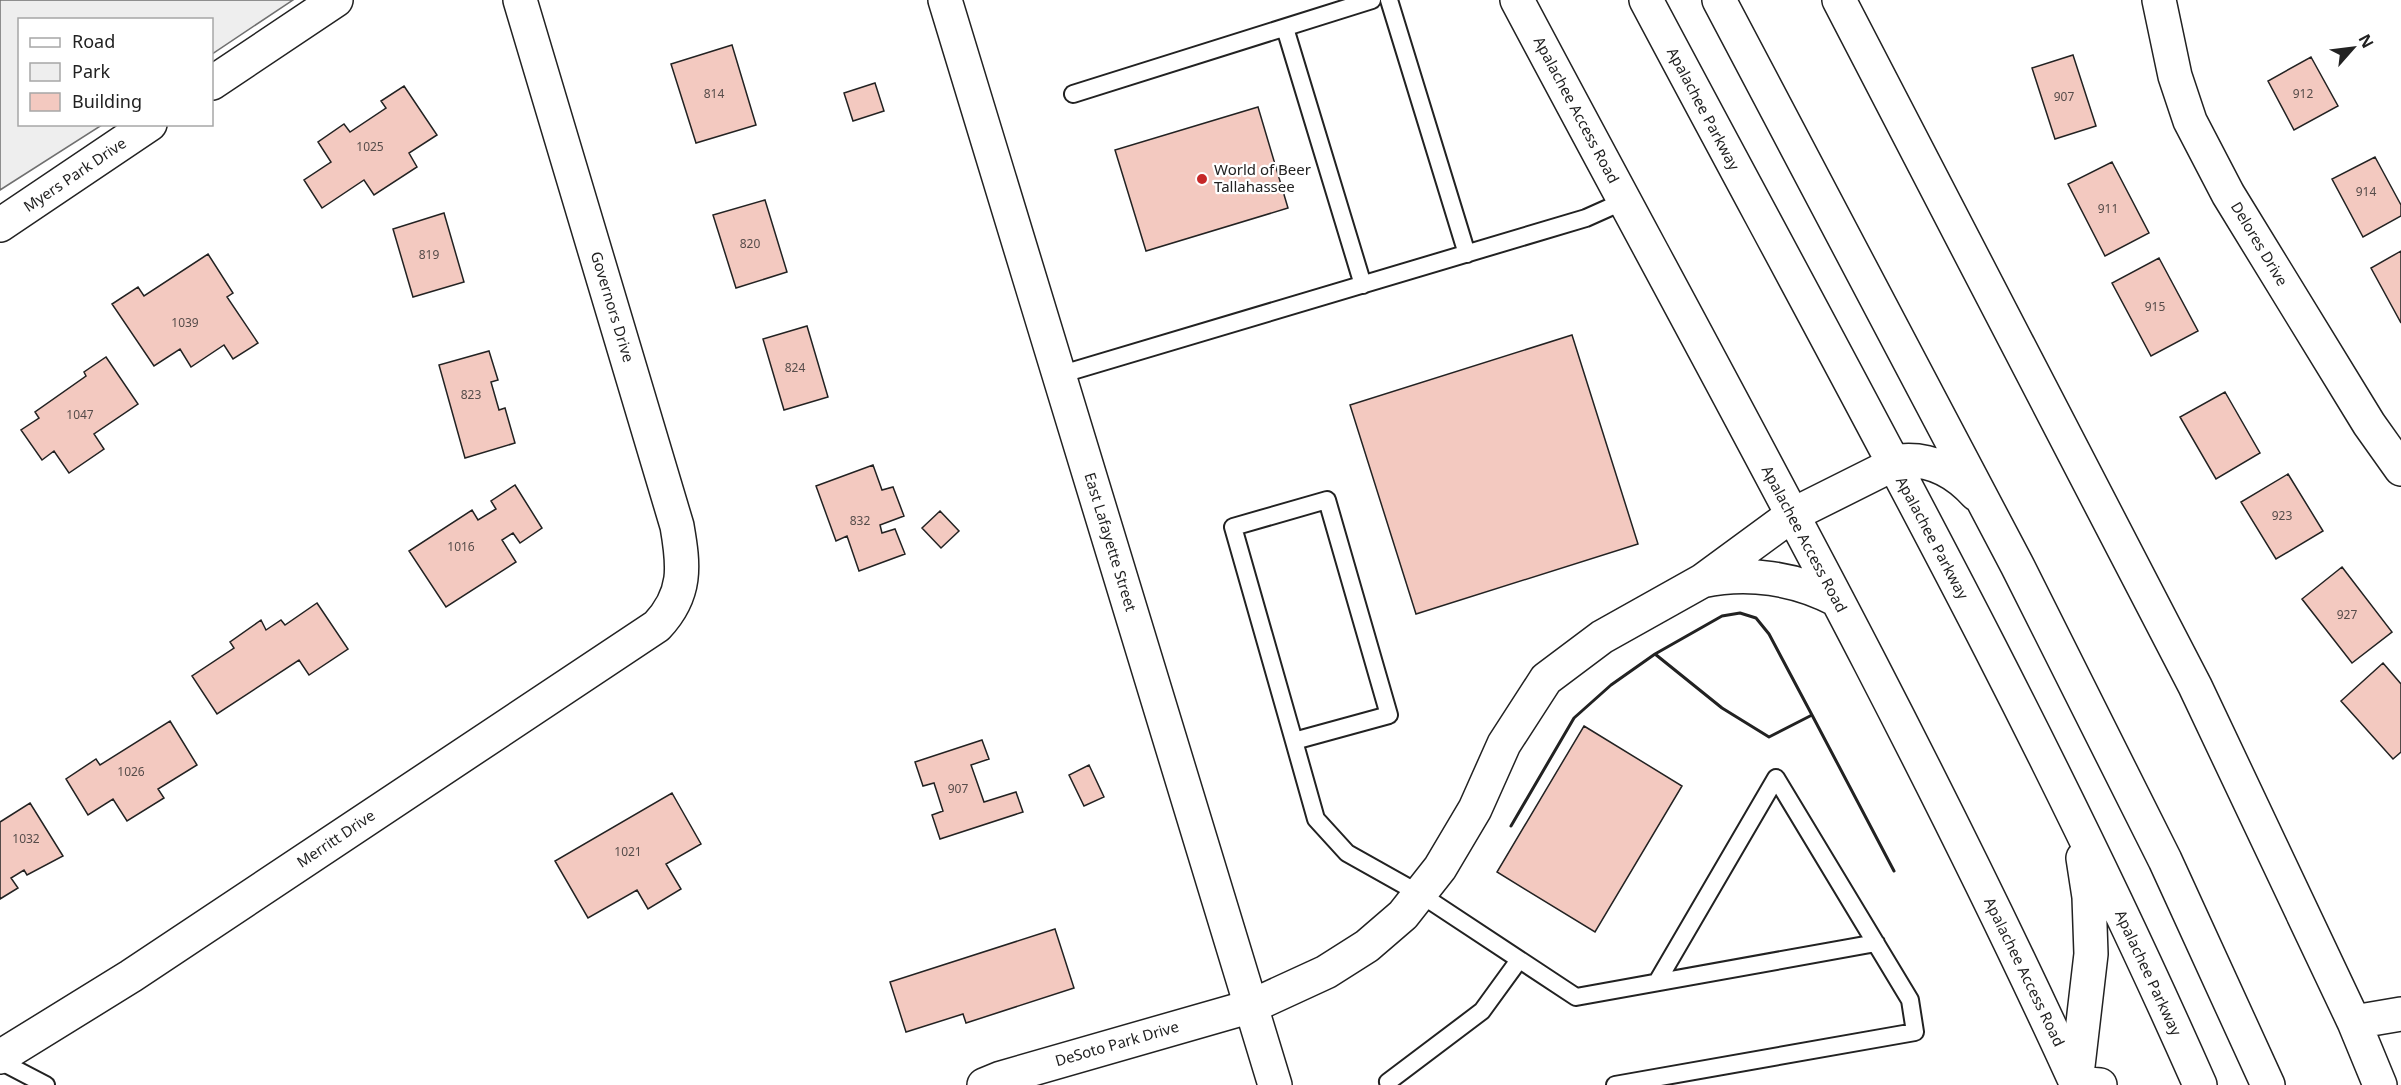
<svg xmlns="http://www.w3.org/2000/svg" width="2401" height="1085" font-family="'Noto Sans',sans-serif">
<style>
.green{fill:#eee;stroke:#6f6f6f;stroke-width:1.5}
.building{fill:#f3c9c0;stroke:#222;stroke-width:1.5}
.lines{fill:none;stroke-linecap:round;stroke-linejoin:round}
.lane-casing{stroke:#222;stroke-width:20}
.street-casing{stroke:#222;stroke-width:36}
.secondary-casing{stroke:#222;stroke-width:36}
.primary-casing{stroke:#222;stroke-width:36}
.lane{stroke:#fff;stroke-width:16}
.street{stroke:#fff;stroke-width:33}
.secondary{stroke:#fff;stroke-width:33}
.primary{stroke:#fff;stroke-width:33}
.wall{stroke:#222;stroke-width:3}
.poi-dot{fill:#c62828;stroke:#fff;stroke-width:2}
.labels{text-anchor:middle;stroke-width:4.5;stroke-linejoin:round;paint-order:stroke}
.number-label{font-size:12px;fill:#564c4a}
.street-label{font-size:15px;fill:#222;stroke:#fff}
.poi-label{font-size:15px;fill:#222;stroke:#fff;text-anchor:start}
</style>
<rect width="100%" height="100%" fill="#fff"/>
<!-- green -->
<path class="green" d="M0 0H293L212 54V20H20V124L102 125 0 190Z"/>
<!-- building -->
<path class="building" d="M732 45 756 125 696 143 671 64Z
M2073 55 2096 126 2055 139 2032 68Z
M2311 57 2338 106 2294 130 2268 81Z
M875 83 884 111 853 121 844 93Z
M404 86 437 135 409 153 417 167 374 195 364 180 322 208 304 180 331 162 318 142 344 124 350 132 386 108 381 101Z
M1258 107 1288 208 1146 251 1115 150Z
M2375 157 2401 205V216L2363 237 2332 179Z
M2112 162 2149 233 2105 256 2068 184Z
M765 200 787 272 736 288 713 215Z
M444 213 464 282 413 297 393 229Z
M2401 251V323L2371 268Z
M208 254 233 293 227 297 258 343 233 359 224 345 191 367 180 349 154 366 112 304 138 287 144 296Z
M2159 258 2198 331 2151 356 2112 283Z
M807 326 828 397 784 410 763 339Z
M1572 335 1638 544 1416 614 1350 405Z
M489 351 498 380 491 382 499 410 505 408 515 443 465 458 439 365Z
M106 357 138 404 94 434 104 449 69 473 54 451 42 460 21 430 39 418 35 412 86 376 84 372Z
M2225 392 2260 453 2216 479 2180 417Z
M873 465 882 490 893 487 904 516 880 525 882 533 895 529 905 554 859 571 847 536 836 541 816 486Z
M2288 474 2323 531 2276 559 2241 502Z
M515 485 542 528 520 543 513 533 502 540 516 562 446 607 409 551 472 510 478 520 496 509 491 501Z
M940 511 959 531 941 548 922 528Z
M2342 567 2392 632 2352 663 2302 599Z
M317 603 348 649 309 675 299 660 217 714 192 676 234 648 230 642 261 620 266 630 281 620 285 625Z
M2383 663 2401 684V752L2393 759 2341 701Z
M170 721 197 765 158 789 164 798 127 821 113 799 88 815 66 779 96 759 100 765Z
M1584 726 1682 786 1595 932 1497 872Z
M982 740 989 759 971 765 984 802 1016 792 1023 812 940 839 932 815 943 811 934 783 923 786 915 762Z
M1089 765 1104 797 1084 806 1069 775Z
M672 793 701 844 666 864 681 889 648 909 637 890 588 918 555 861Z
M30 803 63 856 27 875 24 870 11 878 18 888 0 899V822Z
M1055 929 1074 988 966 1023 963 1014 906 1032 890 982Z"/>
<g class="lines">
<defs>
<path id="lane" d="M1389 0 1467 254
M1285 28 1363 285
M1073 94 1372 0
M1059 375 1586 218 1624 201
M1294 741 1233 527 1327 500 1389 715 1294 741 1316 819 1347 853 1420 894 1576 997 1876 943
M0 1061 46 1085
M1389 1085 1388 1082 1482 1011 1519 960
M1615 1085 1915 1032 1910 1000 1776 778 1657 982"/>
<path id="street" d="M1517 0C1708 360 1908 715 2077 1085
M1839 0 2195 686 2354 1022 2380 1085
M2159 0 2175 76 2190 121 2228 194 2369 424 2401 469
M1702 581C1747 571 1796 578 1837 600
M2354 1022 2401 1014
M0 1057 131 976 657 626C687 594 684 566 677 526L520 0
M984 1085 1001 1078 1252 1006 1326 972 1367 946 1403 915 1440 868 1475 809 1504 744 1546 679 1602 637 1702 581 1792 515"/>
<path id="secondary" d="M945 0 1275 1085
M212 83 336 0
M0 225 150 124"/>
<path id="primary" d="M1646 0C1836 358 2036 713 2200 1085
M1719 0 2017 565 2165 860 2268 1085
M1792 515 1900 461C1931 458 1956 472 1976 494
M2083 858 2089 897 2091 954 2076 1083 2100 1085"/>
</defs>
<!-- lane casing -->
<use href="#lane" class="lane-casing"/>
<!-- street casing -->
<use href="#street" class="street-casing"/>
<!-- secondary casing -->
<use href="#secondary" class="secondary-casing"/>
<!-- primary casing -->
<use href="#primary" class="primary-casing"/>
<!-- lane -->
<use href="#lane" class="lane"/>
<!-- street -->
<use href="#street" class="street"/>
<!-- secondary -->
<use href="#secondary" class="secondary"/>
<!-- primary -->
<use href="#primary" class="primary"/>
<!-- wall -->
<path class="wall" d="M1655 654 1722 616 1740 613 1756 618 1769 634 1812 715
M1511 826 1574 718 1611 685 1655 654 1722 708 1769 737 1812 715 1894 871"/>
</g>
<!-- markers -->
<circle class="poi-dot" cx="1202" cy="179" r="6"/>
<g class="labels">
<!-- number labels -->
<g class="number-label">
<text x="714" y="98">814</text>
<text x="2303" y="98">912</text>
<text x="2064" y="101">907</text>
<text x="370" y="151">1025</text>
<text x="2366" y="196">914</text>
<text x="2108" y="213">911</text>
<text x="750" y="248">820</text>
<text x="429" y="259">819</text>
<text x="2155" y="311">915</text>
<text x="185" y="327">1039</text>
<text x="795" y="372">824</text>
<text x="471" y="399">823</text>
<text x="80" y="419">1047</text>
<text x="2282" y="520">923</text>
<text x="860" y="525">832</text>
<text x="461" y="551">1016</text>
<text x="2347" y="619">927</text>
<text x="131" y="776">1026</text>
<text x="958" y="793">907</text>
<text x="26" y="843">1032</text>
<text x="628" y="856">1021</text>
</g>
<!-- street labels -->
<g class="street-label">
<text transform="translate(1703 109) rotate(62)" y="5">Apalachee Parkway</text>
<text transform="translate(1576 110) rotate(62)" y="5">Apalachee Access Road</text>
<text transform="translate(75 175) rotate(-34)" y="5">Myers Park Drive</text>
<text transform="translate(2259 244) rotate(59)" y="5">Delores Drive</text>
<text transform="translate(612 307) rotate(73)" y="5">Governors Drive</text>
<text transform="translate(1932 538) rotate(62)" y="5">Apalachee Parkway</text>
<text transform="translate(1804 539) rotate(62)" y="5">Apalachee Access Road</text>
<text transform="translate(1110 542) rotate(73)" y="5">East Lafayette Street</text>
<text transform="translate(336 839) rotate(-34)" y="5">Merritt Drive</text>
<text transform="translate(2024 972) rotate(64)" y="5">Apalachee Access Road</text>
<text transform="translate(2148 973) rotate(65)" y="5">Apalachee Parkway</text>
<text transform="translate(1117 1044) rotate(-16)" y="5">DeSoto Park Drive</text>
</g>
<!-- poi labels -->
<g class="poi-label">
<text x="1214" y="175">World of Beer<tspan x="1214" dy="17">Tallahassee</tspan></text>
</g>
</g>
<!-- legend -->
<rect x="18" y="18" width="195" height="108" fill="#ffffff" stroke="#a7a7a7" stroke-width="1.5"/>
<rect x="30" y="38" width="30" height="9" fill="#ffffff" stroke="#a7a7a7" stroke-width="1.5"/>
<text x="72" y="48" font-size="18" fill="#222222">Road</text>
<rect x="30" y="63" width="30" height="18" fill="#eeeeee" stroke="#a7a7a7" stroke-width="1.5"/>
<text x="72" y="78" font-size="18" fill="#222222">Park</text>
<rect x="30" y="93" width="30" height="18" fill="#f3c9c0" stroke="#a7a7a7" stroke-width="1.5"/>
<text x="72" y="108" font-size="18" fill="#222222">Building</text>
<!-- north arrow -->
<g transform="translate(2353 48) rotate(62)" stroke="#ffffff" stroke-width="4.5" paint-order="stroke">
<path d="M0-4.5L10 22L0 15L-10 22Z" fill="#222222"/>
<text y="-9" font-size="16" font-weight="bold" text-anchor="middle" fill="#222222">N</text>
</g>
</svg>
